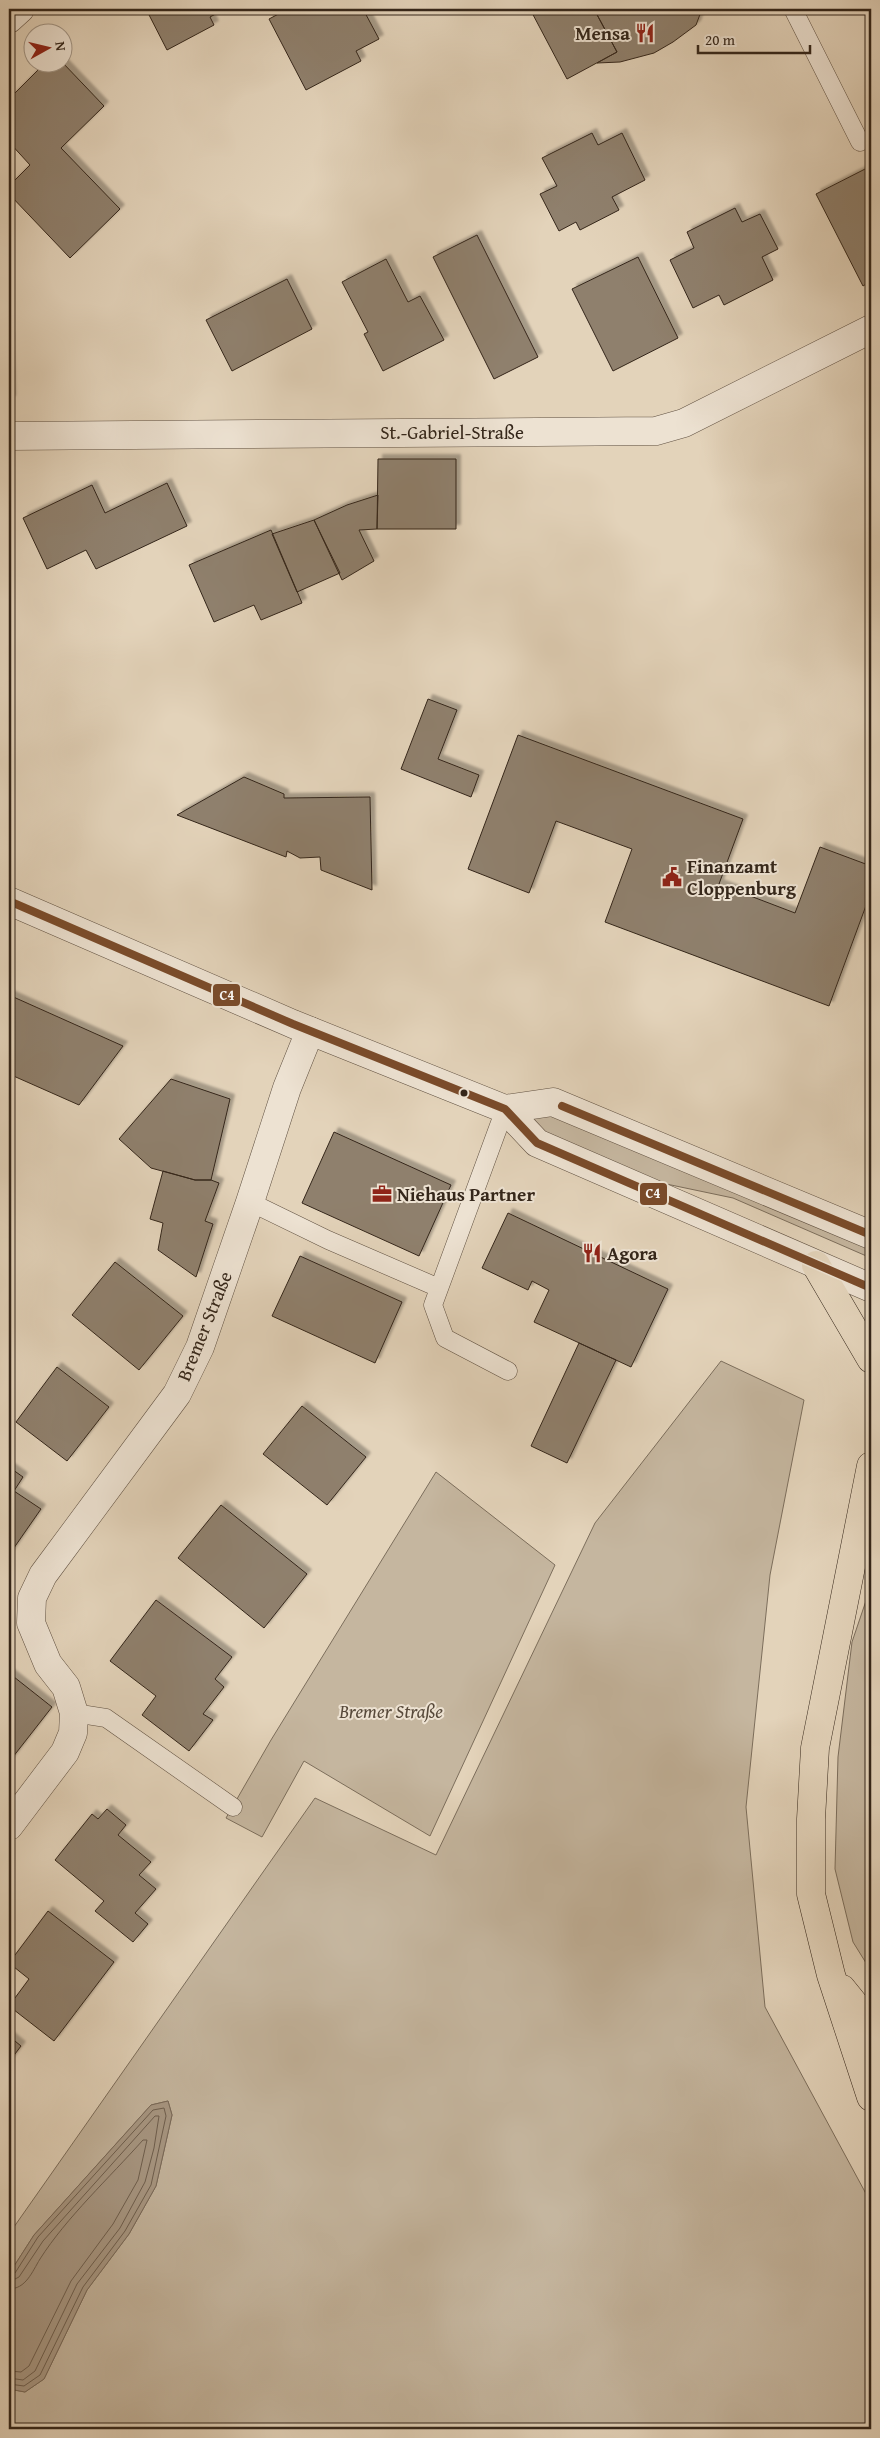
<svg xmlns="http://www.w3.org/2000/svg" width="880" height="2438" font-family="'Gentium Book Plus',serif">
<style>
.green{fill:#c5b69f;stroke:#7c6e5c}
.water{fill:#a89884;stroke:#7a6a5a}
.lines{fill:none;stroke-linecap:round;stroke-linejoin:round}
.shore{stroke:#6e5f4f;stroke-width:1}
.building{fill:#8f806d;stroke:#34261a;filter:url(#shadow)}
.service-casing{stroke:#605142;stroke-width:19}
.minor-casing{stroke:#605142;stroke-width:29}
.tertiary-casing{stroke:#605142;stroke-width:29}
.trunk-casing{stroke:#34261a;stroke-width:29}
.service{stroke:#ede2d2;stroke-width:18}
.minor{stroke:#ede2d2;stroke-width:28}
.tertiary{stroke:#ede2d2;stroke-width:28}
.trunk{stroke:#e3d3ba;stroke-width:28}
.bus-1-casing{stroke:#ede2d2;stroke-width:11}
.bus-1{stroke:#7a4b2a;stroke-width:8}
.bus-dot{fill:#34261a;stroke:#ede2d2;stroke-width:2}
.labels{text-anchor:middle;stroke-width:4;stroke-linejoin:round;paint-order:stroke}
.poi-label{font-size:19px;font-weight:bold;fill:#34261a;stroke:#ede2d2;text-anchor:start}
.street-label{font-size:19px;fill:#34261a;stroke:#ede2d2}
.park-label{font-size:19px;font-style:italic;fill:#584a3b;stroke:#ede2d2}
.line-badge{stroke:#ede2d2;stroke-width:2}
.badge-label{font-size:14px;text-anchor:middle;font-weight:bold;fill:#fff}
</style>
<defs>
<filter id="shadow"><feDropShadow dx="4.5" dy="-4.5" stdDeviation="1" flood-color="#0004"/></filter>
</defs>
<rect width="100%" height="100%" fill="#e3d3ba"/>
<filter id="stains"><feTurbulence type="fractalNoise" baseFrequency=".004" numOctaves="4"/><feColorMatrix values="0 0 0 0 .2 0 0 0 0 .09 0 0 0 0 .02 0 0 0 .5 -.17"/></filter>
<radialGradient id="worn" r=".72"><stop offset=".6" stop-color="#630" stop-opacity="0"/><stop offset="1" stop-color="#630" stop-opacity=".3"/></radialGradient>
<!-- green -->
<path class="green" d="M542 1110 871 1243V1258L733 1198 652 1181 541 1132 533 1119 536 1113Z
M721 1361 804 1400 770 1575 746 1807 765 2007 871 2203V2429H9V2389L25 2392 44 2379 87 2290 129 2234 156 2186 172 2115 168 2101 151 2105 34 2235 9 2274V2234L315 1798 436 1855 595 1523Z
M436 1472 555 1565 430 1836 304 1761 262 1837 226 1818 271 1740Z
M871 1586V1971L853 1942 835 1869 838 1757 852 1642Z"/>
<!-- water -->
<path class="water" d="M168 2101 172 2115 156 2186 129 2234 87 2290 44 2379 25 2392 9 2389V2274L34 2235 151 2105Z"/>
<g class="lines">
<!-- shore -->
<path class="shore" d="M9 2275 15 2273 38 2237 153 2110 164 2108 166 2116 151 2185 125 2231 83 2287 40 2375 24 2386 9 2384
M9 2282 19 2277 43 2241 155 2116H159L154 2148 145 2182 120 2228 77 2284 35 2371 23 2380 9 2378
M9 2289C26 2289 32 2272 40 2259 66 2218 110 2177 143 2140H147L138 2180 113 2224 71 2281 29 2366 21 2372 9 2371"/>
</g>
<!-- building -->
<path class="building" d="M146 9H225L210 17 214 25 167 50Z
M288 9H363L379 39 356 51 361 61 306 90 269 19Z
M530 9H594L617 52 567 79Z
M594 9H702L696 25 673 42 654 53 620 62 597 63 617 52Z
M871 17V29L866 19Z
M46 62H62L104 106 61 148 120 209 70 258 9 194V186L30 165 9 142V99Z
M592 133 598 145 622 133 645 180 612 197 619 210 580 230 576 222 559 231 540 194 557 186 542 158Z
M869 167 871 172V281L863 286 816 194Z
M735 208 742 222 760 214 778 249 762 257 773 280 724 305 719 295 693 308 670 260 694 248 687 232Z
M477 235 538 357 494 379 433 257Z
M638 257 678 338 613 371 572 289Z
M386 259 408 302 420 296 444 340 383 371 364 334 368 332 342 282Z
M287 279 312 329 232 371 206 320Z
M9 337 11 400H9Z
M378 459H456V529H377Z
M167 483 187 526 96 569 86 550 47 569 23 518 92 485 105 513Z
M378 495 377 529 359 530 374 561 342 580 314 520 347 505Z
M314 520 340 573 297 592 272 534Z
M271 530 302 603 261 620 254 605 214 622 189 565Z
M428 699 457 710 438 759 479 775 471 797 401 769Z
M518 735 743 819 719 884 795 913 820 847 871 866V892L829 1006 605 922 632 849 556 821 529 893 468 869Z
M244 777 284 794V798L370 797 372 890 321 870 320 857 300 858 287 851 286 857 177 815Z
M9 995 123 1046 79 1105 9 1074Z
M171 1079 230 1099 211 1180H195L151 1168 119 1139Z
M334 1132 451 1185 419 1256 302 1203Z
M163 1171 195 1180H211L219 1183 205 1221 213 1224 196 1277 158 1250 163 1223 150 1219Z
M508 1213 668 1289 631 1367 534 1322 549 1290 532 1281 528 1290 482 1268Z
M300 1256 402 1302 375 1363 272 1316Z
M115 1262 183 1316 139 1370 72 1315Z
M579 1343 616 1360 567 1463 531 1446Z
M57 1367 109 1407 67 1461 16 1422Z
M302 1406 366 1457 327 1505 263 1454Z
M9 1467 23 1477 14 1491 41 1509 9 1555Z
M221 1505 307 1574 264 1628 178 1558Z
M156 1600 232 1657 215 1679 224 1687 203 1714 213 1720 189 1751 142 1715 156 1696 110 1661Z
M9 1673 52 1707 9 1762Z
M107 1809 126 1825 118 1835 151 1862 139 1875 156 1889 135 1913 148 1924 133 1942 95 1911 104 1901 55 1860 92 1814 98 1819Z
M48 1911 114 1962 54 2041 9 2006 29 1979 9 1963Z
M9 2036 21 2046 9 2062Z"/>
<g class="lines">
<defs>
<path id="service" d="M793 9 860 142
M505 1109 433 1305 445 1338 508 1371
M250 1202 328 1240 439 1288
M74 1713 106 1718 233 1807"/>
<path id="minor" d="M9 19 20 9
M9 436 656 431 684 423 871 329
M9 1826 65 1752 73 1733 74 1713 66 1687 48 1664 31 1623 32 1598 43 1575 177 1394 200 1347 250 1202 287 1088 310 1031"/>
<path id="tertiary" d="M9 901 293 1024 505 1109 537 1143 871 1288
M505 1109 553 1102 871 1235"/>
<path id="trunk" d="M816 1265 871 1359
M871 1466 815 1748 811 1819V1894L831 1975 871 2097
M842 1989 871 2025"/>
</defs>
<!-- service casing -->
<use href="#service" class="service-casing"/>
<!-- minor casing -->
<use href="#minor" class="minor-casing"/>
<!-- tertiary casing -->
<use href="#tertiary" class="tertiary-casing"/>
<!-- trunk casing -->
<use href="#trunk" class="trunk-casing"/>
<!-- service -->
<use href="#service" class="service"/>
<!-- minor -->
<use href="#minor" class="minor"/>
<!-- tertiary -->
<use href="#tertiary" class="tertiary"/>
<!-- trunk -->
<use href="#trunk" class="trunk"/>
<defs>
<path id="bus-1" d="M9 901 293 1024 505 1109 537 1143 871 1288
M562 1106 871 1235"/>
</defs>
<!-- bus-1 casing -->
<use href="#bus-1" class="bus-1-casing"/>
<!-- bus-1 -->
<use href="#bus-1" class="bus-1"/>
</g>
<!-- icons -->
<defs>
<symbol id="restaurant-bare" viewBox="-9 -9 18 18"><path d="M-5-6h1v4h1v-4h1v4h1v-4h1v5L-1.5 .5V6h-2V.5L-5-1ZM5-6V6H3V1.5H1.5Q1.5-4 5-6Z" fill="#8f2418" stroke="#ede2d2" stroke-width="2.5" paint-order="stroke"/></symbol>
<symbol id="civic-bare" viewBox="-9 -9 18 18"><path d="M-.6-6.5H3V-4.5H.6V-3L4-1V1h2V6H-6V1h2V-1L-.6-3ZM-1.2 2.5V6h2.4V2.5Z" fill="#8f2418" stroke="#ede2d2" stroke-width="2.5" paint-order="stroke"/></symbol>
<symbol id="office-bare" viewBox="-9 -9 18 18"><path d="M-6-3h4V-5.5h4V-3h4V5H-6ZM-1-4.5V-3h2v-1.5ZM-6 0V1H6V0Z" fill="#8f2418" stroke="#ede2d2" stroke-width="2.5" paint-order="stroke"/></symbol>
</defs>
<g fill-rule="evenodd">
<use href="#restaurant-bare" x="631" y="19" width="28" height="28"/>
<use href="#civic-bare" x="658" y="863" width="28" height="28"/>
<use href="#office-bare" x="368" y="1180" width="28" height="28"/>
<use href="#restaurant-bare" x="578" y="1239" width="28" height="28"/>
</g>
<!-- markers -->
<circle class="bus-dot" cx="464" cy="1093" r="4.5"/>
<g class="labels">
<!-- poi labels -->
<g class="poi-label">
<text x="630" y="40" text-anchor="end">Mensa</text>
<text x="687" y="873">Finanzamt<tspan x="687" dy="22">Cloppenburg</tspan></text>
<text x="397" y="1201">Niehaus Partner</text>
<text x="607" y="1260">Agora</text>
</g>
<!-- street labels -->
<g class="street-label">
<text x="452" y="439">St.-Gabriel-Straße</text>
<text transform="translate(204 1326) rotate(-68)" y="7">Bremer Straße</text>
</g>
<!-- park labels -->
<g class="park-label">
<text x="391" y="1718">Bremer Straße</text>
</g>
</g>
<g class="line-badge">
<rect x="212" y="983" width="29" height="24" rx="5" fill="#7a4b2a"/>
<rect x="639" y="1182" width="29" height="24" rx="5" fill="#7a4b2a"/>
</g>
<g class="badge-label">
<text x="227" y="1000">C4</text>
<text x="653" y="1198">C4</text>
</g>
<!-- margin -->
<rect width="880" height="2438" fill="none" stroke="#e3d3ba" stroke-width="30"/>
<rect x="10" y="10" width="860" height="2418" fill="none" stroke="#34261a" stroke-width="2.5"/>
<rect x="15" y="15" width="850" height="2408" fill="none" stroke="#34261a"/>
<!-- north arrow -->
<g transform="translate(48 48) rotate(82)"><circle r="24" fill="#ede2d2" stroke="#a39788"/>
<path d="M0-4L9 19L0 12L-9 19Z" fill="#8f2418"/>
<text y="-8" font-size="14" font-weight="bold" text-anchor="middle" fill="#34261a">N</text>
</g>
<!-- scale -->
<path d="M698 45v8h112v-8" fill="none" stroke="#34261a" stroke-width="2.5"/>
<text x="705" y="45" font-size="15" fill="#34261a" stroke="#ede2d2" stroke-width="4" paint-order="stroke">20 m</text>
<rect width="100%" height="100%" filter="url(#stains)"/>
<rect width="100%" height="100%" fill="url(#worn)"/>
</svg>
